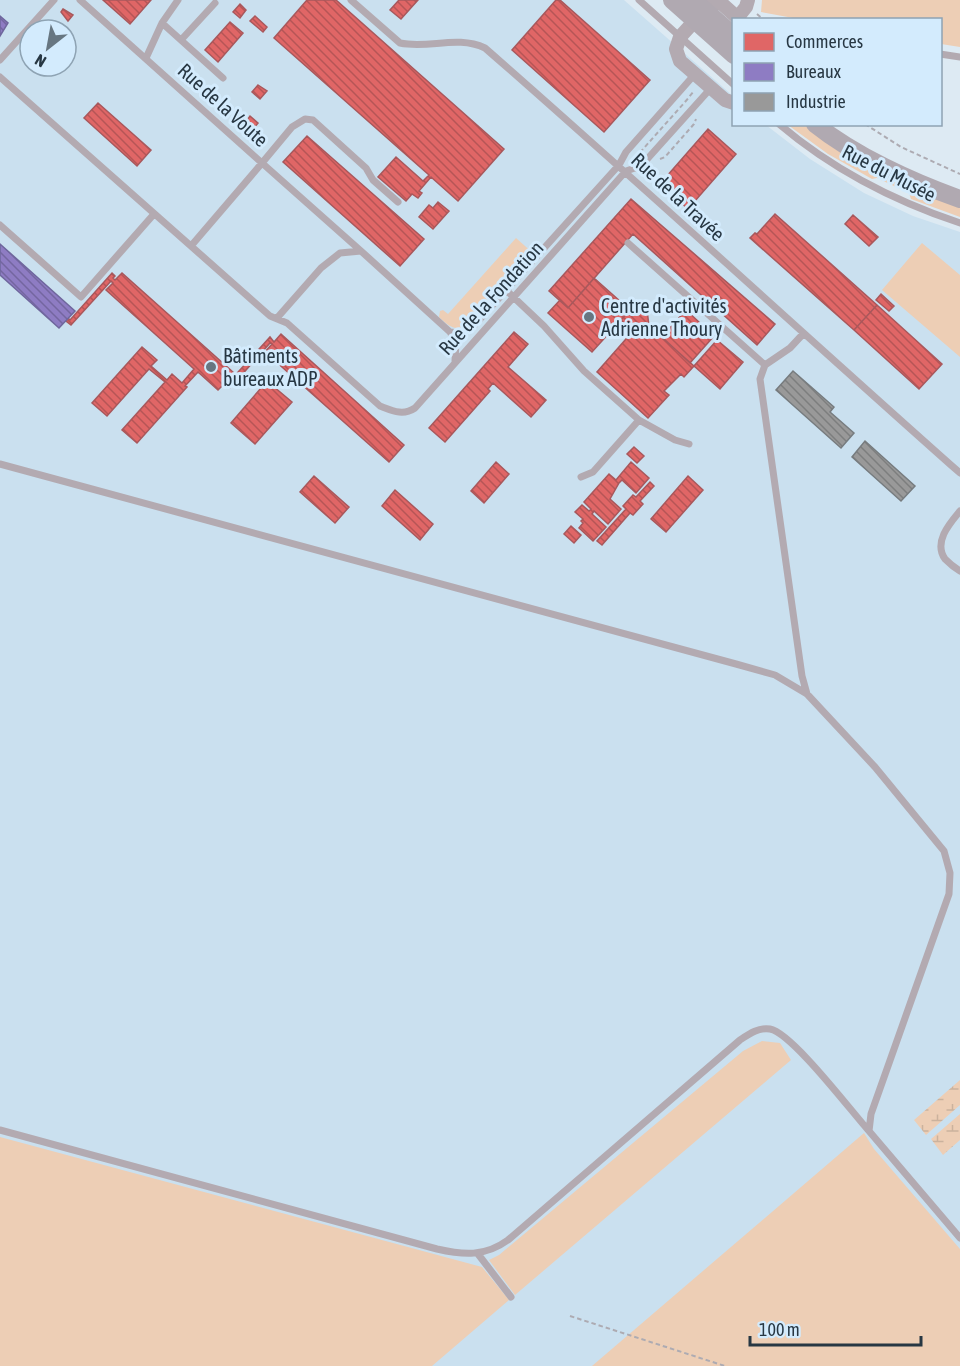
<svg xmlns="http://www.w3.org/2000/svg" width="960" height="1366" font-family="'Asap Condensed',sans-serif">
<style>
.built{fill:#cae0ef;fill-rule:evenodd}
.green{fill:#edceb5}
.wetland{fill:url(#wetland-marsh)}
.shops{fill:url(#shops-back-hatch);stroke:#a8585c;stroke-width:1.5}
.offices{fill:url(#offices-back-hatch);stroke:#6f679d;stroke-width:1.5}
.industry{fill:url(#industry-back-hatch);stroke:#777c7f;stroke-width:1.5}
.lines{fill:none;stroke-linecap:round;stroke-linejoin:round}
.path{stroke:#adabb2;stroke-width:2;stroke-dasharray:4.5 3;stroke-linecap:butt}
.service{stroke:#b3aab1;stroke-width:7}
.minor{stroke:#b3aab1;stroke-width:14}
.secondary{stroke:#b0a9b1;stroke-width:18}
.poi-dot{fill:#677681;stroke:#d3ebfd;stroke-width:2}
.labels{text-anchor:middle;stroke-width:6;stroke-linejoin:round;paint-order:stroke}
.street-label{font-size:20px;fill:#273743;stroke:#d3ebfd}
.poi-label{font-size:20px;fill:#273743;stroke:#d3ebfd;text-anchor:start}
</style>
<defs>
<pattern id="wetland-marsh" width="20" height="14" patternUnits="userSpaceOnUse" patternTransform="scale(1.5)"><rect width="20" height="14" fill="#edceb5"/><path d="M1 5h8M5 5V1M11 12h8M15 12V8" fill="none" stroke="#cbb29d"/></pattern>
<pattern id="shops-back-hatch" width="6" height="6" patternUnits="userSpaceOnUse" patternTransform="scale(1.5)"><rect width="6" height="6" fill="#e06666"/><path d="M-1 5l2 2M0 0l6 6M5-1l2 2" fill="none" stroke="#b65556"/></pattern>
<pattern id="offices-back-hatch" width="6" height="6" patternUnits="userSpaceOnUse" patternTransform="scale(1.5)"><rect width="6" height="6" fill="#8e7cc3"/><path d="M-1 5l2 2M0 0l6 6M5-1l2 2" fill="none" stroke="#7466a0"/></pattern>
<pattern id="industry-back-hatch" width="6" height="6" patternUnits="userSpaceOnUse" patternTransform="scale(1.5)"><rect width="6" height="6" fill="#999"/><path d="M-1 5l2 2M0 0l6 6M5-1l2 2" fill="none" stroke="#7d7e7e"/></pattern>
</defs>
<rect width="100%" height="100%" fill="#ddeaf3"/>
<!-- built -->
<path class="built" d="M0 0H624L733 96 734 124 766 125 810 159 864 193 913 216 960 232V1366H0ZM30 30H66V66H30Z"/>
<!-- green -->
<path class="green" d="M762 0H960V47L941 44 940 20H804L761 12Z
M788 125H805L960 203V217L911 199 909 193 877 178 872 179 828 154Z
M516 238 534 254 470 325C457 332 449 327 439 317L440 311 443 310 448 314Z
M922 243 960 275V357L882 290Z
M762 1041 780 1043 791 1060 515 1295 489 1260 499 1255 743 1051Z
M864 1133 874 1149 960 1249V1366H592Z
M0 1137 482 1267 509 1300 432 1366H0Z"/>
<!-- wetland -->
<path class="wetland" d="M960 1080V1105L926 1135 914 1120Z
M960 1114V1140L943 1155 931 1139Z"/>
<!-- shops -->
<path class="shops" d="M103 0H151L130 24Z
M307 0H336L504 149 458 201 431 177 419 191 422 193 418 198 412 194 406 201 378 177 396 157 423 181 429 175 274 38Z
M399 0H418L401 19 390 10Z
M556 0H560L650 80 604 132 512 50Z
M240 4 246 10 240 18 233 12Z
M63 9 73 15 68 21 61 12Z
M255 16 267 27 263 32 250 21Z
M230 22 243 33 218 62 205 50Z
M258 85 267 91 260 99 252 92Z
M98 103 151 150 137 166 84 118Z
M250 116 258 123 253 129 245 123Z
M708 129 736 154 688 209 660 184Z
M307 136 424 239 400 266 283 162Z
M631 199 775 324 757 345 633 234 568 308 549 291Z
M438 202 449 211 433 229 419 217 429 205 433 208Z
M775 214 877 305 854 330 750 238 755 233 757 234Z
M853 215 878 237 869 246 845 224Z
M112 273 115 276 113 278 115 280 122 273 234 373 227 380 229 382 270 337 274 342 281 334 404 445 389 462 265 352 272 344 270 343 230 388 225 383 218 390 198 372 185 386 187 387 137 443 122 430 165 382 149 369 107 416 92 403 142 347 157 360 151 366 167 380 172 374 182 383 194 369 106 290 113 283 111 281 71 325 66 321 68 318 70 320Z
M594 278 630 310 592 352 548 313 560 300 568 308Z
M881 294 894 306 889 311 876 300Z
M646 302 649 326 694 366 684 377 681 374 664 391 669 395 648 418 597 372 633 331 621 320 630 310 624 305Z
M877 305 942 364 919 389 854 330Z
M686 310 714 336 690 363 662 337Z
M514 332 528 344 508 367 546 400 531 417 493 383 488 389 490 391 445 442 429 428Z
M717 340 743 362 720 389 694 366Z
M267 381 292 402 255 444 231 423Z
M634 447 644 456 637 463 627 454Z
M496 462 509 474 484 503 471 491Z
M631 462 649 478 636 493 622 480 619 483 610 499 621 509 608 524 594 511 592 514 606 527 593 541 579 528 583 523 581 521 583 519 575 512 582 505 589 511 591 509 584 502 609 474 616 480Z
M314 476 349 507 335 523 300 492Z
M688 476 703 490 666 532 651 519Z
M650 482 654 486 640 501 643 504 633 515 630 513 602 545 597 541 626 509 623 506 633 495 636 497Z
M395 490 433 524 420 540 382 506Z
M571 526 581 535 574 543 564 534Z"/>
<!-- offices -->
<path class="offices" d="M0 16 8 23 0 36Z
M0 244 75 311 59 328 0 275Z"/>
<!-- industry -->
<path class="industry" d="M793 371 834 407 830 412 854 433 841 448 776 390Z
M865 441 915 486 901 501 852 457Z"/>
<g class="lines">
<!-- path -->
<path class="path" d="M757 14 764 20
M685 102 694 91
M865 124 901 147 960 174
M635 158 685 102
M660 159 665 157 694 124 696 119
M570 1316 725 1366"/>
<!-- service -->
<path class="service" d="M80 0 262 163 191 246
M351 0 400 43C429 49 457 35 485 48 645 188 801 332 960 473
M639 0 734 85
M162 23 223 78
M181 40 215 3
M940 54 960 57
M146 58 162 23 178 0
M0 60 54 0
M0 77 270 316 287 323 380 406C393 411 403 416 415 408L626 171 641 166 711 88
M779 124C832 169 894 201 960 223
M0 225 81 297 154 214
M628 243 765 365
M361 251 262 163 292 127 305 119 313 120 366 168 373 180 398 202
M506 290 544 326 584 371 639 420 593 472 581 477
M277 318 321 268 340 253 361 251 450 332 459 333 472 328 619 165 626 152 695 74
M450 332 456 342 455 361
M803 334 790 348 765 365 760 379 802 676 807 694
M639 420 675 440 689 444
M0 464 736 664 775 675 807 694 875 767 944 851 950 873 949 894 871 1114 869 1131 960 1238
M960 511C950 523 933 542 945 559 949 563 955 568 960 571
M0 1130 437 1249C463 1255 485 1257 508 1240L740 1040C749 1034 759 1027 770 1029 792 1033 851 1111 869 1131
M478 1254 511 1297"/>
<!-- minor -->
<path class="minor" d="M738 17 746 7 748 0
M734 103 725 100 680 61 676 49 680 37 710 4 721 3 740 20"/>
<!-- secondary -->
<path class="secondary" d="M672 0 734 55
M693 0 734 36
M815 124C855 156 912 182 960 199"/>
</g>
<!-- markers -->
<g class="poi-dot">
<circle cx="589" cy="317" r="6"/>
<circle cx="211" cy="367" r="6"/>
</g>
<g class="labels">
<!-- street labels -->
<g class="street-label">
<text transform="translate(223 105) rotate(42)" y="7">Rue de la Voute</text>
<text transform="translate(889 173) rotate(27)" y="7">Rue du Musée</text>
<text transform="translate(678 197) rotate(43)" y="7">Rue de la Travée</text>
<text transform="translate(491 298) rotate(-48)" y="7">Rue de la Fondation</text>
</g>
<!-- poi labels -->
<g class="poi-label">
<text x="601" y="313">Centre d'activités<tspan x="601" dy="23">Adrienne Thoury</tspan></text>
<text x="223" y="363">Bâtiments<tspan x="223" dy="23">bureaux ADP</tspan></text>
</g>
</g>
<!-- legend -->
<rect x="732" y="18" width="210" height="108" fill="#d3ebfd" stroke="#8ea3b3" stroke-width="1.5"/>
<rect x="744" y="33" width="30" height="18" fill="#e06666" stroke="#8ea3b3" stroke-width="1.5"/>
<text x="786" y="48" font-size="18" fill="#273743">Commerces</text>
<rect x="744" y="63" width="30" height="18" fill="#8e7cc3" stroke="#8ea3b3" stroke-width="1.5"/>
<text x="786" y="78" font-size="18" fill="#273743">Bureaux</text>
<rect x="744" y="93" width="30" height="18" fill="#999999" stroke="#8ea3b3" stroke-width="1.5"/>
<text x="786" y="108" font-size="18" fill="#273743">Industrie</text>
<!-- north arrow -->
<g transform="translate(48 48) rotate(211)"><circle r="28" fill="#d3ebfd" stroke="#8ea3b3" stroke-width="1.5"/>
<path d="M0-4.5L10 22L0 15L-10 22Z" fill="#677681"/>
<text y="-9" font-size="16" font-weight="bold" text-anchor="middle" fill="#273743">N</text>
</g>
<!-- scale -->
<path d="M750 1336v9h171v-9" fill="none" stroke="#273743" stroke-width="3"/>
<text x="759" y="1336" font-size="18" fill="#273743" stroke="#d3ebfd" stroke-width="4.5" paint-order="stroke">100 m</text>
</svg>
